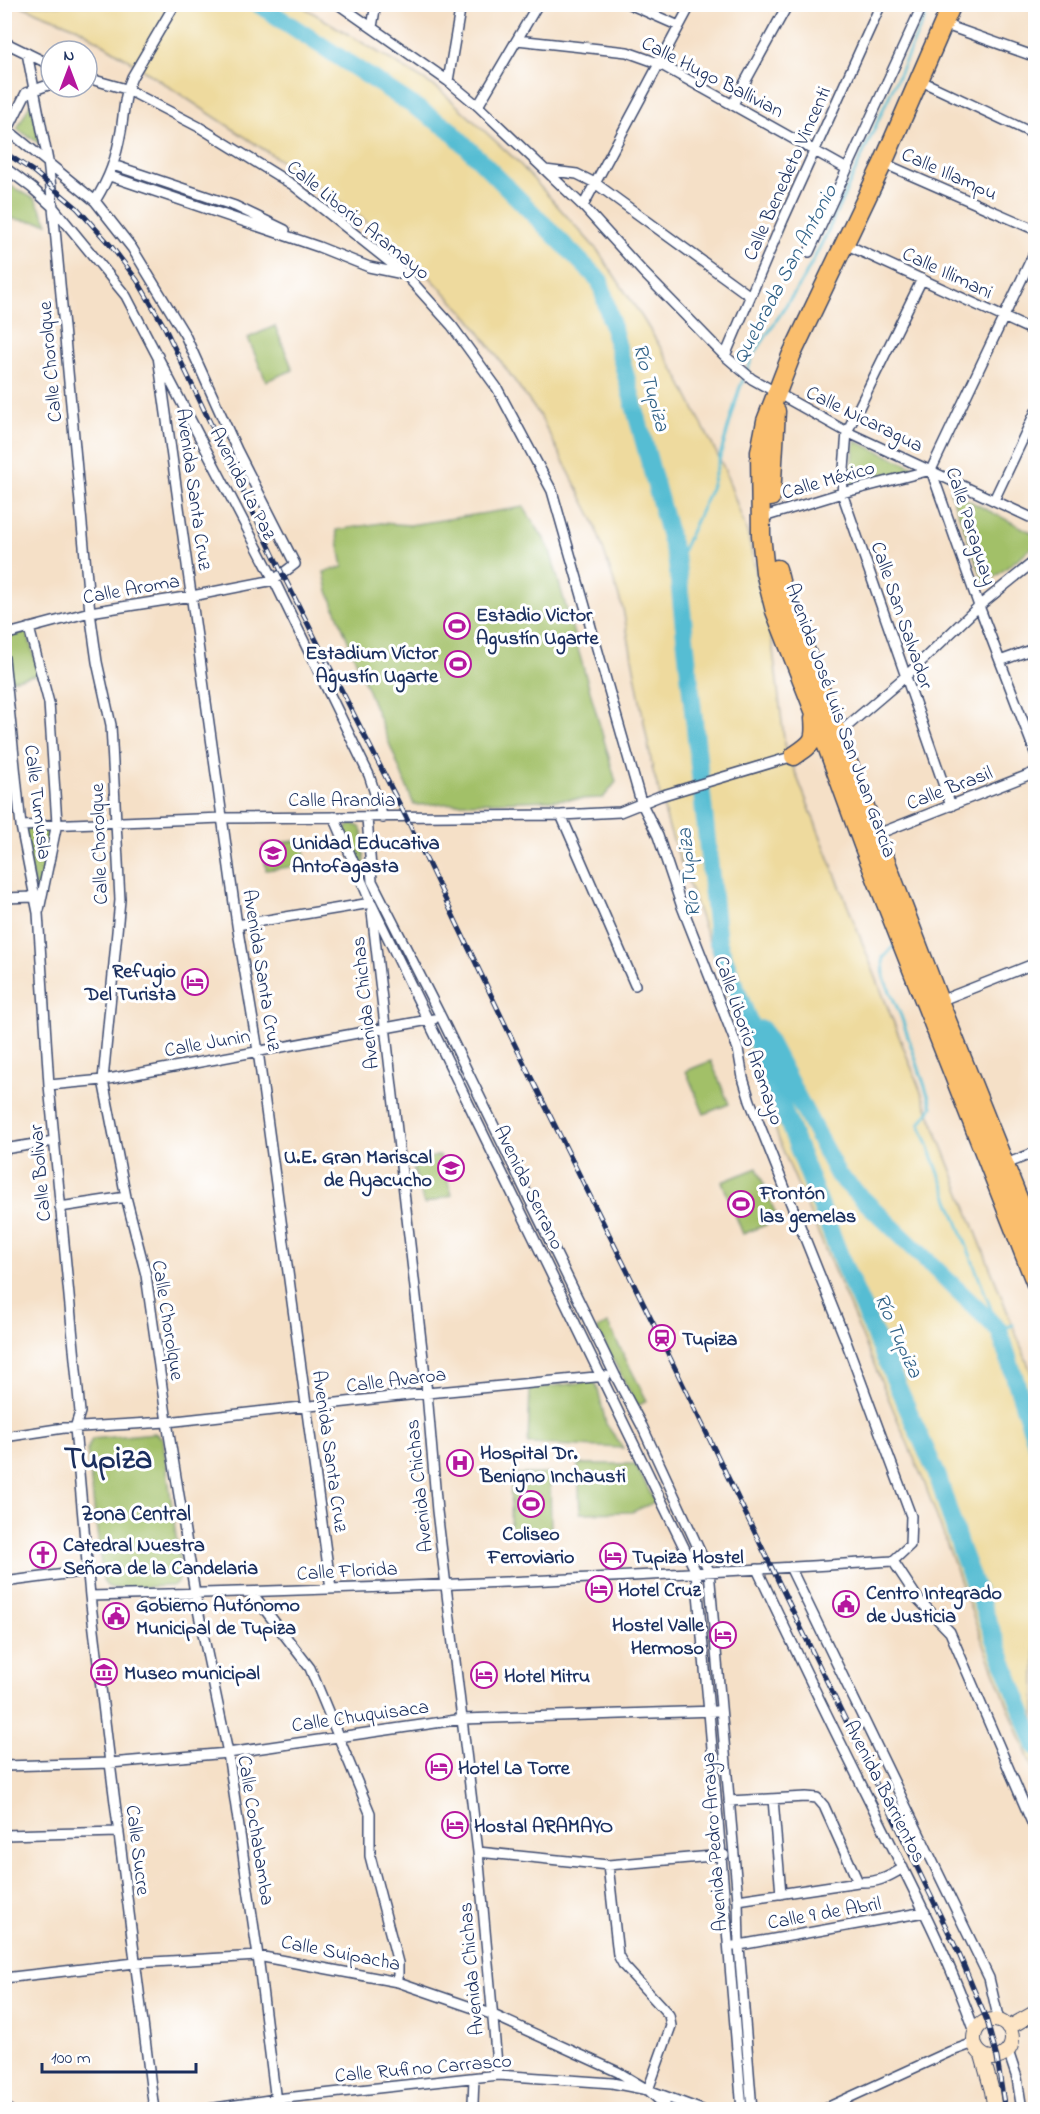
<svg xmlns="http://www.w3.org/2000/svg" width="1040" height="2114" font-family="'Indie Flower',sans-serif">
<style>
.green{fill:#a2c067;stroke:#5e7862;stroke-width:1.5}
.sand{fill:#eeda9e;stroke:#84847e;stroke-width:1.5}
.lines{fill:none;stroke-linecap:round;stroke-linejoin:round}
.stream{stroke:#56bdd3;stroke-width:3}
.river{stroke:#56bdd3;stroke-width:18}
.street-casing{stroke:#3c4a6e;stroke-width:12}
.secondary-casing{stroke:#3c4a6e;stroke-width:16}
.highway-casing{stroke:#3c4a6e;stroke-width:21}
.street{stroke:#fff;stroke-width:9}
.secondary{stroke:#fde5c5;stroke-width:14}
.highway{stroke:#fabe6d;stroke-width:18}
.rail-casing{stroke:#1b2f5e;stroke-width:5}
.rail{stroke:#fff;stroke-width:3;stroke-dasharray:9;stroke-linecap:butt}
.labels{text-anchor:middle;stroke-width:6;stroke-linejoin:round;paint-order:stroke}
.street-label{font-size:20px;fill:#1b2f5e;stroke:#fff}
.poi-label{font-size:20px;font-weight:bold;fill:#1b2f5e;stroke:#fff;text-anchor:start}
.water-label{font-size:21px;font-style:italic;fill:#306187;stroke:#fff}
.neighbourhood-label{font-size:21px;font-weight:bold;fill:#1b2f5e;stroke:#fff}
.town-label{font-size:32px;font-weight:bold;fill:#1b2f5e;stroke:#fff}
</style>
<rect width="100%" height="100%" fill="#fff"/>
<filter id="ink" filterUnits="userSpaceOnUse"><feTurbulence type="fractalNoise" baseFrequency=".0167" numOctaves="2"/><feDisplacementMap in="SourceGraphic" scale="12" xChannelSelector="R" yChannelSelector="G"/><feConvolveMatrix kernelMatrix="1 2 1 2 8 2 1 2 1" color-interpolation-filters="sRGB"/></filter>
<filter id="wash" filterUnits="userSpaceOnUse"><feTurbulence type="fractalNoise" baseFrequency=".008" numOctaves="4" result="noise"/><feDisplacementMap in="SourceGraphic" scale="24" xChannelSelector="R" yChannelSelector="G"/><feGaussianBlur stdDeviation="1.35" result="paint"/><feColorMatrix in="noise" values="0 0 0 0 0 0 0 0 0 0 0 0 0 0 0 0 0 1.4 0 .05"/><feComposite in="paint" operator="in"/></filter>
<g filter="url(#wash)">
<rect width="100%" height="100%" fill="#f5e0c7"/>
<!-- green -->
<path class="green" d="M31 102 40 144 17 129Z
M5 183 35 199 48 223 5 218Z
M275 326 293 370 266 381 248 338Z
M855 441 919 469 850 485Z
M950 491 1035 534V545L985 585Z
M524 507C532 523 544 535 550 551L616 782 603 798 414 805 328 591 324 572 343 567 336 530 381 523 410 525Z
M27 631 39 674 11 680 5 639Z
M353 824 360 827 363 834 365 873 345 836 347 827Z
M53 827 37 903 24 829Z
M303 840 306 865 266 870 263 845Z
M711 1061 729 1104 704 1114 686 1071Z
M440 1155 452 1195 424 1204 412 1163Z
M757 1168 778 1220 743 1234 722 1182Z
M608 1324 647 1401 637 1406 597 1329Z
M594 1381 598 1389 606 1424 623 1448 528 1444 530 1389Z
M155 1433 163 1439 181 1574 178 1582 172 1586 112 1588 107 1586 103 1581 87 1450 92 1439Z
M578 1464H635L655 1502 632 1512 580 1513Z
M511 1474H550L551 1533H510Z"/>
<!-- sand -->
<path class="sand" d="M19 5H300L439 89 517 161 598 251 642 317 676 373 724 468 747 532 772 642 785 746 1035 1382V1775L981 1637 924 1482 782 1148 670 831 653 771 623 609 593 519 540 416 470 319 403 249 313 182 124 57 78 28Z"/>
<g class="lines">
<!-- stream -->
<path class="stream" d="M677 563 711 488 739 390 753 356 804 278 826 235 931 4
M894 946 883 958 884 978 901 1016 932 1107 920 1124 999 1330 1013 1325
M1035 2035H1036"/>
<!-- river -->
<path class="river" d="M258 4 449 129 600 281 677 563 718 942 844 1266 938 1477 961 1550 1036 1747
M762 1029 838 1175 999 1330 1036 1443"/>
</g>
</g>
<g filter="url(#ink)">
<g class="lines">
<defs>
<path id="street" d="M338 4 448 81 478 106 583 206 643 272 725 356 752 379 847 432 1036 520
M629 4 679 26
M943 24 1036 57
M372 27 376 4
M517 40 627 52 658 63 847 169
M4 42 51 65
M27 53 48 161 53 207 90 612 97 662 111 725 120 900 103 1080 126 1197 146 1275 167 1422 197 1605 228 1753 258 1956 277 2110
M87 78 126 89 199 127 293 185 406 275 452 326 497 388 552 491 641 802 658 836 681 904 738 1049 743 1078 750 1101 844 1336 911 1516 910 1545 893 1561 918 1599 950 1632 1036 1832
M919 80 1036 135
M448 81 461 4
M733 104 788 4
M478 106 538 4
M4 127 95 201 132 248 185 335 237 450 295 564 274 580 192 596 90 612 4 635
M8 129 26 93 51 84
M883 163 1036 230
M113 165 235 206 285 230
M4 167 32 188 53 207 126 296 274 580 369 775 383 818
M545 170 577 174 595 183 750 296
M110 176 319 247 369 267 403 274
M95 201C110 177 116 159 121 131 124 113 124 94 132 77L175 4
M583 206 691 4
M845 244 1036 332
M1036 249 931 470 979 606 1036 755
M809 252 923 4
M922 279 847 432 842 493 951 806
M158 356 237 925 258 1051 331 1589
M725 356 783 220 881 4
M994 500 1036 411
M770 515 842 493 931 470
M29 628 49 703 57 823 39 910
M4 658 21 826 38 913 49 1085 80 1412 75 1428 90 1596 110 1763 154 2110
M1000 661 1036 648
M838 734 906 676 979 606 1036 560
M561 815 635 985
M334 817 371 903 696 1572 709 1712 742 2110
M367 818 372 881 441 1017 615 1375 642 1426 709 1571 738 1900 739 1946 752 2110
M21 826 222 818 561 815 620 812 660 796 794 756
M875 835 1036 772
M4 898 34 897
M372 912 427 1393 437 1511 478 1852 498 2075
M237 925 371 903
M937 1002 1036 963
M49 1085 103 1080 434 1019
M4 1149 54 1141
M1001 1166 1036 1152
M60 1207 126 1197
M4 1437 64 1428 167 1422 427 1393 606 1376
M790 1567 989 1978 999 2021
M757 1569C796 1652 836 1734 877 1816 912 1887 949 1957 975 2032
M4 1582 88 1571
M252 1593 310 1668 370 1813V1856L398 1963V1982
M90 1596C358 1590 626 1578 893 1561
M4 1766 110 1763 228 1753 463 1719 716 1711
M773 1799 781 1894
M729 1801 806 1797 817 1798 824 1806 858 1882
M4 1835 119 1832
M478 1852 608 1865 724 1855
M608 1865 618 1955 624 1966 669 2015 671 2026 648 2090
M738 1900 858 1882C877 1883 887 1878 903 1868
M734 1946 925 1912
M4 1978 135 1963 258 1956 398 1982 491 2014 618 2072 648 2090 670 2110
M1008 2051 1017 2078 1022 2110
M4 2104 9 2110
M202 2110 276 2099 498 2075 612 2083 648 2090 702 2110
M468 2110 473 2103 474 2078
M822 2110 949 2052 974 2043"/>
<path id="secondary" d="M974 2039a19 19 0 1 1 38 0a19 19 0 1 1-38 0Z
M1008 2028 1036 2012
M982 2055 992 2091 995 2110"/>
<path id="highway" d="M952 4 883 163 791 356 766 421 760 452 761 535 765 572 775 611 813 708 863 845 1036 1284
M771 497 776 411
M777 569 782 589 939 1001 1036 1243
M794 756C813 743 816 742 814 718"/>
</defs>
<!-- street casing -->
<use href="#street" class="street-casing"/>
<!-- secondary casing -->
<use href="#secondary" class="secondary-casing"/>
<!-- highway casing -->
<use href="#highway" class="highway-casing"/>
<!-- street -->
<use href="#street" class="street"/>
<!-- secondary -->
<use href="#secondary" class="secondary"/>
<!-- highway -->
<use href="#highway" class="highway"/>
<defs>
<path id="rail" d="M4 152 33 171 77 208 111 246 137 280 164 326 283 575 406 817 514 1043 659 1335 959 1954 987 2021 997 2058 1005 2110"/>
</defs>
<!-- rail casing -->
<use href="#rail" class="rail-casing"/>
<!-- rail -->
<use href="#rail" class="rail"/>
</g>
</g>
<!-- icons -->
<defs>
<symbol id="stadium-ring" viewBox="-11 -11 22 22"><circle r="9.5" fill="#fff" stroke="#b5179e" stroke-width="1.5"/><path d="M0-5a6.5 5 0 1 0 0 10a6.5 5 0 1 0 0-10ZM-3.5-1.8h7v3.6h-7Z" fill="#b5179e"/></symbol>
<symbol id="school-ring" viewBox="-11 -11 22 22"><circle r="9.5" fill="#fff" stroke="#b5179e" stroke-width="1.5"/><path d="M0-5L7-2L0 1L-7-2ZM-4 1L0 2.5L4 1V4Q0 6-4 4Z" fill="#b5179e"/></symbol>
<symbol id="hotel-ring" viewBox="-11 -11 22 22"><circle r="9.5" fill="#fff" stroke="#b5179e" stroke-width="1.5"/><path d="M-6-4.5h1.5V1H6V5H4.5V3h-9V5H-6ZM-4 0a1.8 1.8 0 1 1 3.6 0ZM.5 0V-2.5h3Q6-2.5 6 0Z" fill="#b5179e"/></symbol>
<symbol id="station-ring" viewBox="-11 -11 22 22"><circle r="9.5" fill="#fff" stroke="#b5179e" stroke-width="1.5"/><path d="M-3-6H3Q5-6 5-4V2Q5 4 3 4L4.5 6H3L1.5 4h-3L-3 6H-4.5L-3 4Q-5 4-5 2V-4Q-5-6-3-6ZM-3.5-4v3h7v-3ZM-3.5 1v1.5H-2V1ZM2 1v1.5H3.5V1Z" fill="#b5179e"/></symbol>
<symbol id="hospital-ring" viewBox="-11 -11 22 22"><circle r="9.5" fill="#fff" stroke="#b5179e" stroke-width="1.5"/><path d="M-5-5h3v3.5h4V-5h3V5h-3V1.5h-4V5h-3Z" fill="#b5179e"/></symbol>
<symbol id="church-ring" viewBox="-11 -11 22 22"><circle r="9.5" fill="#fff" stroke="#b5179e" stroke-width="1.5"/><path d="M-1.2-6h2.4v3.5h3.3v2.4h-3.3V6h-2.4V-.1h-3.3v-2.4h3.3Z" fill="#b5179e"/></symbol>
<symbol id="civic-ring" viewBox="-11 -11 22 22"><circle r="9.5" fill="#fff" stroke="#b5179e" stroke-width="1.5"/><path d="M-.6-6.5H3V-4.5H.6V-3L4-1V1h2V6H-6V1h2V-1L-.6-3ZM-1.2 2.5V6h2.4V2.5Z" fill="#b5179e"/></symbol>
<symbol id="museum-ring" viewBox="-11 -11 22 22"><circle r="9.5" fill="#fff" stroke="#b5179e" stroke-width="1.5"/><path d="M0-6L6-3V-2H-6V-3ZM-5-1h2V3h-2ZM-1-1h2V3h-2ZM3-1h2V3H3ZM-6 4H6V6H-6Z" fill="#b5179e"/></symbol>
</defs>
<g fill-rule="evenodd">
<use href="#stadium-ring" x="442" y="611" width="30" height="30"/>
<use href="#stadium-ring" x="443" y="649" width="30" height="30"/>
<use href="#school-ring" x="258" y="838" width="30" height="30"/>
<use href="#hotel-ring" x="180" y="967" width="30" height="30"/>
<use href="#school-ring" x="436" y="1153" width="30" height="30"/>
<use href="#stadium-ring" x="726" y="1189" width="30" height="30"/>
<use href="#station-ring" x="647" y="1323" width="30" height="30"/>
<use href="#hospital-ring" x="445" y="1448" width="30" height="30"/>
<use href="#stadium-ring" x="516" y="1489" width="30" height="30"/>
<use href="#church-ring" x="28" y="1540" width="30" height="30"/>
<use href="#hotel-ring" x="598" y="1541" width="30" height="30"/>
<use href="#hotel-ring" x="584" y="1574" width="30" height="30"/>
<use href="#civic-ring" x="831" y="1589" width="30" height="30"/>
<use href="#civic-ring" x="101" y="1601" width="30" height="30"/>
<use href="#hotel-ring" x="708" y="1620" width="30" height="30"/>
<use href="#museum-ring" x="89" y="1657" width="30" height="30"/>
<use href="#hotel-ring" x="469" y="1660" width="30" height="30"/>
<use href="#hotel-ring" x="424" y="1752" width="30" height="30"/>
<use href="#hotel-ring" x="440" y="1810" width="30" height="30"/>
</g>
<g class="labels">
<!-- street labels -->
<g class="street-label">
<text transform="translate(713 76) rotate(27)" y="7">Calle Hugo Ballivian</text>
<text transform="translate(786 173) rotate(-66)" y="7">Calle Benedeto Vincenti</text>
<text transform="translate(950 173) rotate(24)" y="7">Calle Illampu</text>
<text transform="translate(359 219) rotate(39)" y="7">Calle Liborio Aramayo</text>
<text transform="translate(948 272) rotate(25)" y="7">Calle Illimani</text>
<text transform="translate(49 362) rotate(-95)" y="7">Calle Chorolque</text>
<text transform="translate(865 418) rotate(26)" y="7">Calle Nicaragua</text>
<text transform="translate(828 479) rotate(-16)" y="7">Calle México</text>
<text transform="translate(244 483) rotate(63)" y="7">Avenida La Paz</text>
<text transform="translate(195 489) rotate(82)" y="7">Avenida Santa Cruz</text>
<text transform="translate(972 526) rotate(72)" y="7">Calle Paraguay</text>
<text transform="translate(131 588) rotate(-10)" y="7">Calle Aroma</text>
<text transform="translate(903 615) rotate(71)" y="7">Calle San Salvador</text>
<text transform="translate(842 720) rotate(70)" y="7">Avenida José Luis San Juan García</text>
<text transform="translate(949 787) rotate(-21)" y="7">Calle Brasil</text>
<text x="342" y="806">Calle Arandia</text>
<text transform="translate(39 802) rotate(83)" y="7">Calle Tumusla</text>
<text transform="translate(98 844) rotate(-92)" y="7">Calle Chorolque</text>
<text transform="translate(263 970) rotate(81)" y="7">Avenida Santa Cruz</text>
<text transform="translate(364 1003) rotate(-96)" y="7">Avenida Chichas</text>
<text transform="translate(750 1040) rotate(71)" y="7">Calle Liborio Aramayo</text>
<text transform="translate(207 1042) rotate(-10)" y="7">Calle Junin</text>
<text transform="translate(39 1173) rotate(-95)" y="7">Calle Bolivar</text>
<text transform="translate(530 1187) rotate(64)" y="7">Avenida Serrano</text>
<text transform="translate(169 1320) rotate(81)" y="7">Calle Chorolque</text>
<text transform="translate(396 1379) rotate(-7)" y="7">Calle Avaroa</text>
<text transform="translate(331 1451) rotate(82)" y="7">Avenida Santa Cruz</text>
<text transform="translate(418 1486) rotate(-96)" y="7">Avenida Chichas</text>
<text transform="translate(347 1570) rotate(-3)" y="7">Calle Florida</text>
<text transform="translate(360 1715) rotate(-8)" y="7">Calle Chuquisaca</text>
<text transform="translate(886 1791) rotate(63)" y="7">Avenida Barrientos</text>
<text transform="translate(257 1830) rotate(81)" y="7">Calle Cochabamba</text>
<text transform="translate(713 1842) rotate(-94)" y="7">Avenida Pedro Arraya</text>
<text transform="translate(139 1850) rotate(83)" y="7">Calle Sucre</text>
<text transform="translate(824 1912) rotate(-10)" y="7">Calle 9 de Abril</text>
<text transform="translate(341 1952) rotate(11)" y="7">Calle Suipacha</text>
<text transform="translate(470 1969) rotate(-95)" y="7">Avenida Chichas</text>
<text transform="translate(423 2067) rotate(-5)" y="7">Calle Rufino Carrasco</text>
</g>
<!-- poi labels -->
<g class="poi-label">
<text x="476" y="621">Estadio Victor<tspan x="476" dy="23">Agustín Ugarte</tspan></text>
<text x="438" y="659" text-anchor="end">Estadium Víctor<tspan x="438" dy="23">Agustín Ugarte</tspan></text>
<text x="292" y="849">Unidad Educativa<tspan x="292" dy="23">Antofagasta</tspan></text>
<text x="176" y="977" text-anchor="end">Refugio<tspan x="176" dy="23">Del Turista</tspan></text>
<text x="432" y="1163" text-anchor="end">U.E. Gran Mariscal<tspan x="432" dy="23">de Ayacucho</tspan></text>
<text x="760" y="1199">Frontón<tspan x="760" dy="23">las gemelas</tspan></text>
<text x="682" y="1345">Tupiza</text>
<text x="480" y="1459">Hospital Dr.<tspan x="480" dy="23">Benigno Inchausti</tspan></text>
<text x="531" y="1540" text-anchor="middle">Coliseo<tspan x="531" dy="23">Ferroviario</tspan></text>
<text x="63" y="1551">Catedral Nuestra<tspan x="63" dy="23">Señora de la Candelaria</tspan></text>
<text x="632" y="1563">Tupiza Hostel</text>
<text x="618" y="1596">Hotel Cruz</text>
<text x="866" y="1599">Centro Integrado<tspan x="866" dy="23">de Justicia</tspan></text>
<text x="136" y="1611">Gobierno Autónomo<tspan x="136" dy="23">Municipal de Tupiza</tspan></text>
<text x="704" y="1631" text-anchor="end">Hostel Valle<tspan x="704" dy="23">Hermoso</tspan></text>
<text x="124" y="1679">Museo municipal</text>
<text x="504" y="1682">Hotel Mitru</text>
<text x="458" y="1774">Hotel La Torre</text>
<text x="474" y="1832">Hostal ARAMAYO</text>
</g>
<!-- water labels -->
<g class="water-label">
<text transform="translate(784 274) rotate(-62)" y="7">Quebrada San Antonio</text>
<text transform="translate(652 387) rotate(75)" y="7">Río Tupiza</text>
<text transform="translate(688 873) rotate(-96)" y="7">Río Tupiza</text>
<text transform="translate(899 1335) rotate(66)" y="7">Río Tupiza</text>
</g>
<!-- neighbourhood labels -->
<g class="neighbourhood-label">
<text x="136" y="1520">Zona Central</text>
</g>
<!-- town labels -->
<g class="town-label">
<text x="108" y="1468">Tupiza</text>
</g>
</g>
<!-- margin -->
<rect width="1040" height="2114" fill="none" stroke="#fff" stroke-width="24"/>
<!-- north arrow -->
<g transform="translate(69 69)"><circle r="28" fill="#ffffff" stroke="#a4acbf" stroke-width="1.5"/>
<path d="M0-4.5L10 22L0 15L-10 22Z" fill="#b5179e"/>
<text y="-9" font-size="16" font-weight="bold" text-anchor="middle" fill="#1b2f5e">N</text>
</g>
<!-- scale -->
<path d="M42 2063v9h154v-9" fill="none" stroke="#1b2f5e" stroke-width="3"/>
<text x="51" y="2063" font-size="18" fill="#1b2f5e" stroke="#ffffff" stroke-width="4.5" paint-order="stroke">100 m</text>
</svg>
